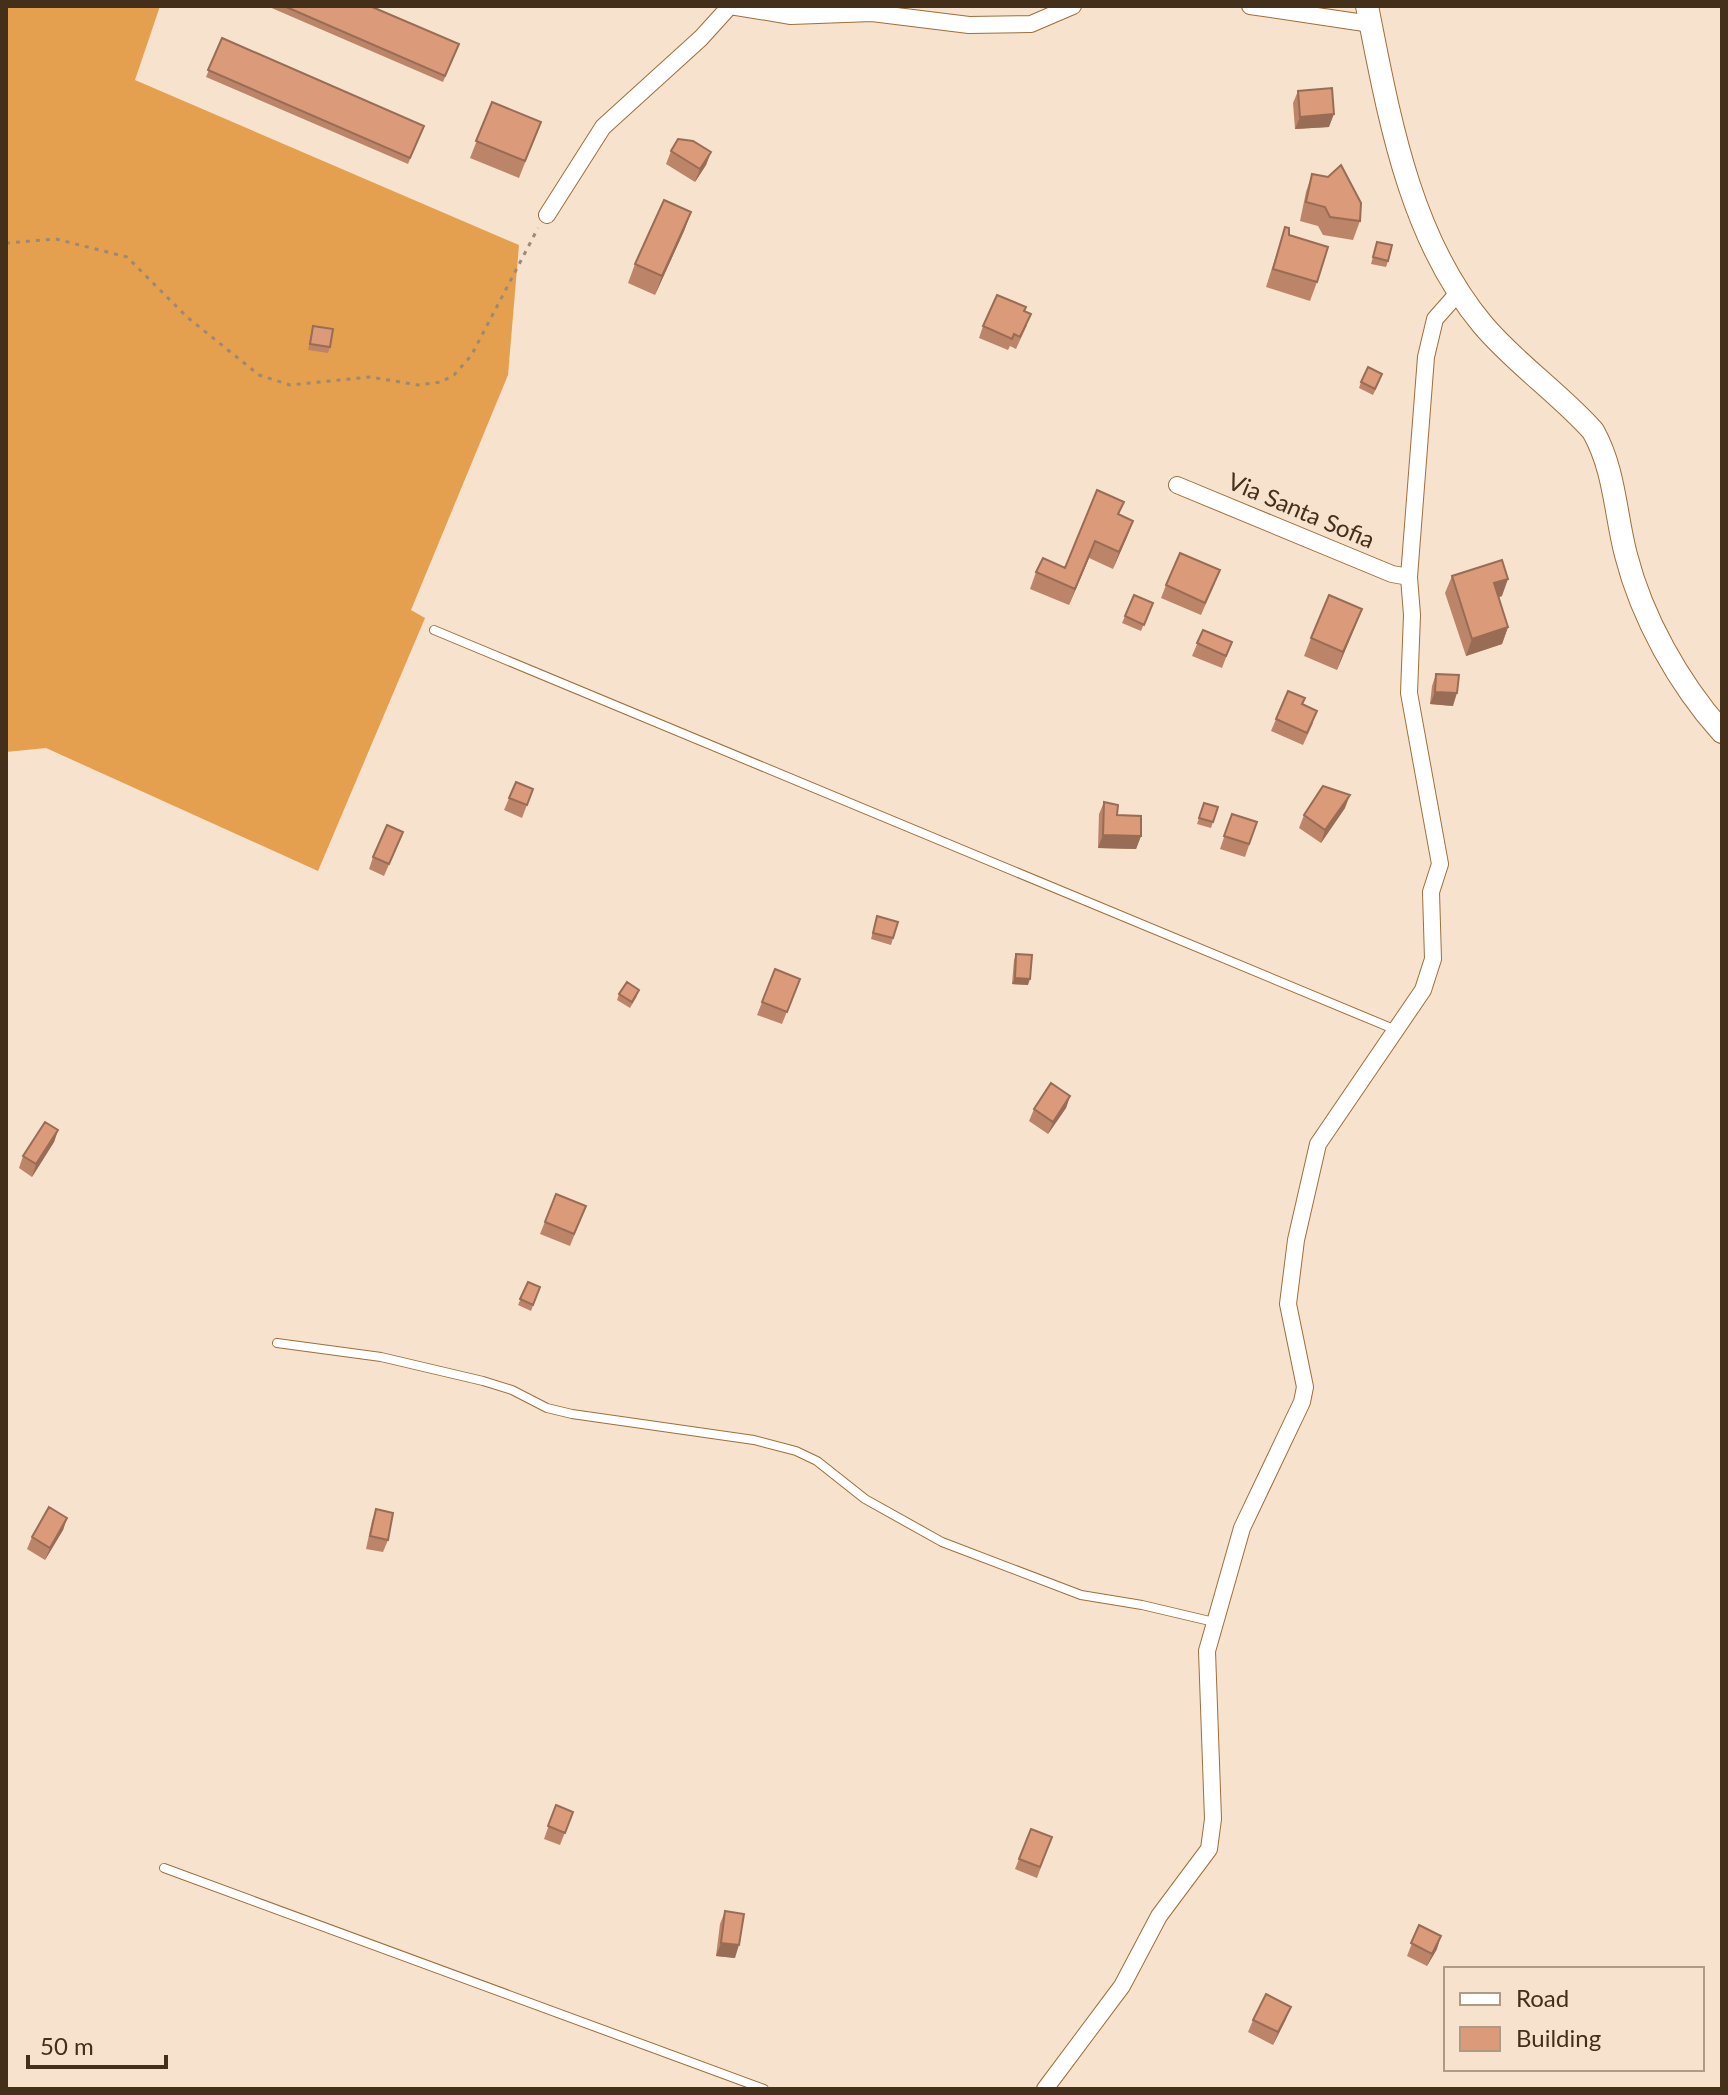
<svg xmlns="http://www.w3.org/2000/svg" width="1728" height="2095" font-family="Lato,sans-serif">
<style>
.forest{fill:#e5a04f}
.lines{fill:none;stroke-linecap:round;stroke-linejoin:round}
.lane-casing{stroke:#9d6f3a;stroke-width:10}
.street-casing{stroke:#9d6f3a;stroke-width:18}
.secondary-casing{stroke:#9d6f3a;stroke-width:24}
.path{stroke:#9d8973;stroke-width:3;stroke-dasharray:4 6;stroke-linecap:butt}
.lane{stroke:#fff;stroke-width:8}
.street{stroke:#fff;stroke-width:16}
.secondary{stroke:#fff;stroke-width:22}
.wall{fill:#bc8468}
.shaded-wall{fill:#996c55}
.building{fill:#db9a79;stroke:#996c55;stroke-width:2}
.labels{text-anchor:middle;stroke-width:8;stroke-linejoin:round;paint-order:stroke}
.street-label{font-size:24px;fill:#44301a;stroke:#f7e2cd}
</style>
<rect width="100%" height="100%" fill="#f7e2cd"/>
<!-- forest -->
<path class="forest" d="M6 6H160L135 80 519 245 508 375 411 610 425 618 318 871 46 748 6 752Z"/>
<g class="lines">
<defs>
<path id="lane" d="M434 630 1396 1030
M277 1343 381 1357 483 1381 512 1390 547 1408 572 1414 754 1440 796 1451 817 1461 865 1499 942 1542 1081 1595 1142 1605 1214 1622
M164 1868 764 2089"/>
<path id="street" d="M1250 6 1371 24
M547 215 603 127 701 38 730 6 791 16 872 13 969 25 1031 24 1073 6
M1177 485 1392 574 1409 577
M1045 2089 1122 1986 1159 1916 1209 1849 1213 1819 1207 1651 1242 1528 1302 1402 1305 1387 1288 1304 1296 1240 1318 1144 1423 990 1433 959 1431 892 1440 864 1409 693 1412 615 1409 577 1426 357 1435 319 1458 293"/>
<path id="secondary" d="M1367 6C1389 116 1409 237 1483 325 1516 364 1559 393 1593 431 1615 470 1615 513 1626 555 1642 618 1679 684 1722 732"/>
</defs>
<!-- lane casing -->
<use href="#lane" class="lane-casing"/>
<!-- street casing -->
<use href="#street" class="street-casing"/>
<!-- secondary casing -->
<use href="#secondary" class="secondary-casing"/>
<!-- path -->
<path class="path" d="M6 243 56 239 127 257 187 317 259 375 290 385 370 377 418 385 441 382 454 375 471 356 538 228"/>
<!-- lane -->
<use href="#lane" class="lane"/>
<!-- street -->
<use href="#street" class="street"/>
<!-- secondary -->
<use href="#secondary" class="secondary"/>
</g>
<!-- wall -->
<path class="wall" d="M267 6H370L459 44 443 82Z
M222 38 424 126 408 164 206 77Z
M1298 91 1329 127 1295 129 1293 103Z
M492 102 541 122 519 178 470 158Z
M671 151 711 152 706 165 695 182 666 164Z
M1312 174 1360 221 1353 240 1323 235 1318 226 1300 221 1306 192Z
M691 212 684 231 655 295 628 283 635 264Z
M1285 227 1317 282 1310 301 1266 287Z
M1377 242 1388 261 1386 267 1371 264Z
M1024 311 1027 325 1016 349 1010 346 1008 350 979 338 983 326Z
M313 326 330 347 328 353 308 350Z
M1380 380 1373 395 1359 388 1361 382Z
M1119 514 1133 521 1113 569 1089 558 1069 605 1030 589 1036 572 1065 568Z
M1452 576 1502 596 1499 597 1508 627 1502 644 1466 656 1445 593Z
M1215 583 1201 615 1161 598 1166 585Z
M1134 595 1153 603 1141 631 1122 623Z
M1362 609 1337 670 1304 656 1311 638Z
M1203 630 1232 642 1222 668 1192 656Z
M1436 674 1453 706 1430 704 1432 686Z
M1302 704 1313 723 1303 745 1271 731 1276 719Z
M516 782 533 789 522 818 504 810Z
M1104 802 1141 836 1136 849 1098 848 1099 814Z
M1204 803 1218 807 1211 828 1197 824Z
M1345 808 1321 843 1299 828 1304 815Z
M1232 814 1257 822 1245 857 1220 849Z
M398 844 384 876 369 869 373 857Z
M898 922 891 945 871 939 875 923Z
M1016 954 1028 985 1012 984 1014 960Z
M775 969 800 979 782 1024 757 1015Z
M619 994 637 996 630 1008 617 1000Z
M1070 1096 1066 1108 1048 1134 1029 1121 1034 1109Z
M58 1130 54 1142 32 1177 19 1168 23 1156Z
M556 1194 586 1206 570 1246 540 1234Z
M528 1282 540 1287 531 1311 518 1305Z
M376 1509 388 1540 383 1552 366 1549 372 1521Z
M67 1518 63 1530 45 1560 27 1549 32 1537Z
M556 1805 573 1812 560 1845 544 1839Z
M1031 1829 1052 1837 1037 1878 1015 1869Z
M725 1911 735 1958 716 1956 720 1924Z
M1419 1925 1437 1949 1427 1966 1407 1956Z
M1286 2019 1273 2045 1248 2032 1253 2020Z"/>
<!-- shaded-wall -->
<path class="shaded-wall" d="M1334 114 1329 127 1295 129 1300 117Z
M711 152 706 165 695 182 700 169Z
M691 212 684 231 655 295 662 276Z
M1133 521 1127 537 1113 569 1119 552Z
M1095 541 1089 558 1069 605 1075 589Z
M1508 579 1502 596 1488 601 1494 583Z
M1362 609 1355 627 1337 670 1343 652Z
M1508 627 1502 644 1466 656 1472 639Z
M1435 692 1457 693 1453 706 1430 704Z
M1350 795 1345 808 1321 843 1325 830Z
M1103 835 1141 836 1136 849 1098 848Z
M1015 978 1030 979 1028 985 1012 984Z
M1070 1096 1066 1108 1048 1134 1053 1122Z
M58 1130 54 1142 32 1177 36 1164Z
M67 1518 63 1530 45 1560 50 1548Z
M1441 1936 1437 1949 1427 1966 1432 1954Z
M721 1943 739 1945 735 1958 716 1956Z
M1291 2007 1286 2019 1273 2045 1278 2032Z"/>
<!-- building -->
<path class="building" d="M284 6H370L459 44 445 76Z
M222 38 424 126 410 158 208 70Z
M1332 88 1334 114 1300 117 1298 91Z
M492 102 541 122 525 161 476 141Z
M678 139 693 141 711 152 700 169 671 151Z
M1341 165 1361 203 1360 221 1330 217 1325 207 1306 202 1312 174 1328 177Z
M664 200 691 212 662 276 635 264Z
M1285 227 1289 228V235L1328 247 1317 282 1273 269Z
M1377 242 1392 245 1388 261 1373 257Z
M997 295 1026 307 1024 311 1031 314 1020 337 1014 334 1012 339 983 326Z
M313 326 333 329 330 347 310 344Z
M1368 367 1382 374 1375 389 1361 382Z
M1097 490 1124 502 1118 514 1133 521 1119 552 1095 541 1075 589 1036 572 1043 558 1065 568Z
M1180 553 1220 570 1205 603 1166 585Z
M1502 560 1508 579 1494 583 1508 627 1472 639 1452 576Z
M1134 595 1153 603 1144 625 1125 616Z
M1329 595 1362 609 1343 652 1311 638Z
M1203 630 1232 642 1226 656 1197 643Z
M1436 674 1459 675 1457 693 1435 692Z
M1288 691 1305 698 1302 704 1317 711 1307 733 1276 719Z
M516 782 533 789 527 805 509 798Z
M1323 786 1350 795 1325 830 1304 815Z
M1104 802 1118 805 1117 815 1141 816V836L1103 835Z
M1204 803 1218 807 1213 822 1199 818Z
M1232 814 1257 822 1249 844 1224 836Z
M387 825 403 832 389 864 373 857Z
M877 916 898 922 893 938 873 933Z
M1016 954 1032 955 1030 979 1015 978Z
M775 969 800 979 787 1012 762 1002Z
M627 982 639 990 632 1002 619 994Z
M1051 1083 1070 1096 1053 1122 1034 1109Z
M45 1122 58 1130 36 1164 23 1156Z
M556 1194 586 1206 574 1234 545 1222Z
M528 1282 540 1287 533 1305 520 1299Z
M49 1507 67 1518 50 1548 32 1537Z
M376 1509 393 1513 388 1540 370 1536Z
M556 1805 573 1812 565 1833 548 1826Z
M1031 1829 1052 1837 1040 1867 1019 1859Z
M725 1911 744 1914 739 1945 721 1943Z
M1419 1925 1441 1936 1432 1954 1411 1943Z
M1266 1994 1291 2007 1278 2032 1253 2020Z"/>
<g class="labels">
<!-- street labels -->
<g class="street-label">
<text transform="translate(1301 511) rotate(23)" y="8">Via Santa Sofia</text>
</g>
</g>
<!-- border -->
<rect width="1728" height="2095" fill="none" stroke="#44301a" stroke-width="16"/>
<!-- legend -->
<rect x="1444" y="1967" width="260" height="104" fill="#f7e2cd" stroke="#af9b85" stroke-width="2"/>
<rect x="1460" y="1993" width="40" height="12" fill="#ffffff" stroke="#af9b85" stroke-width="2"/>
<text x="1516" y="2007" font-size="24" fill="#44301a">Road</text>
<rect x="1460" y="2027" width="40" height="24" fill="#db9a79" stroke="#af9b85" stroke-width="2"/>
<text x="1516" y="2047" font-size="24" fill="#44301a">Building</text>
<!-- scale -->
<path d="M28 2055v12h138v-12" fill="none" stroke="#44301a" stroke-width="4"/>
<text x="40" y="2055" font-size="24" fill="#44301a" stroke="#f7e2cd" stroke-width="6" paint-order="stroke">50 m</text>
</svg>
